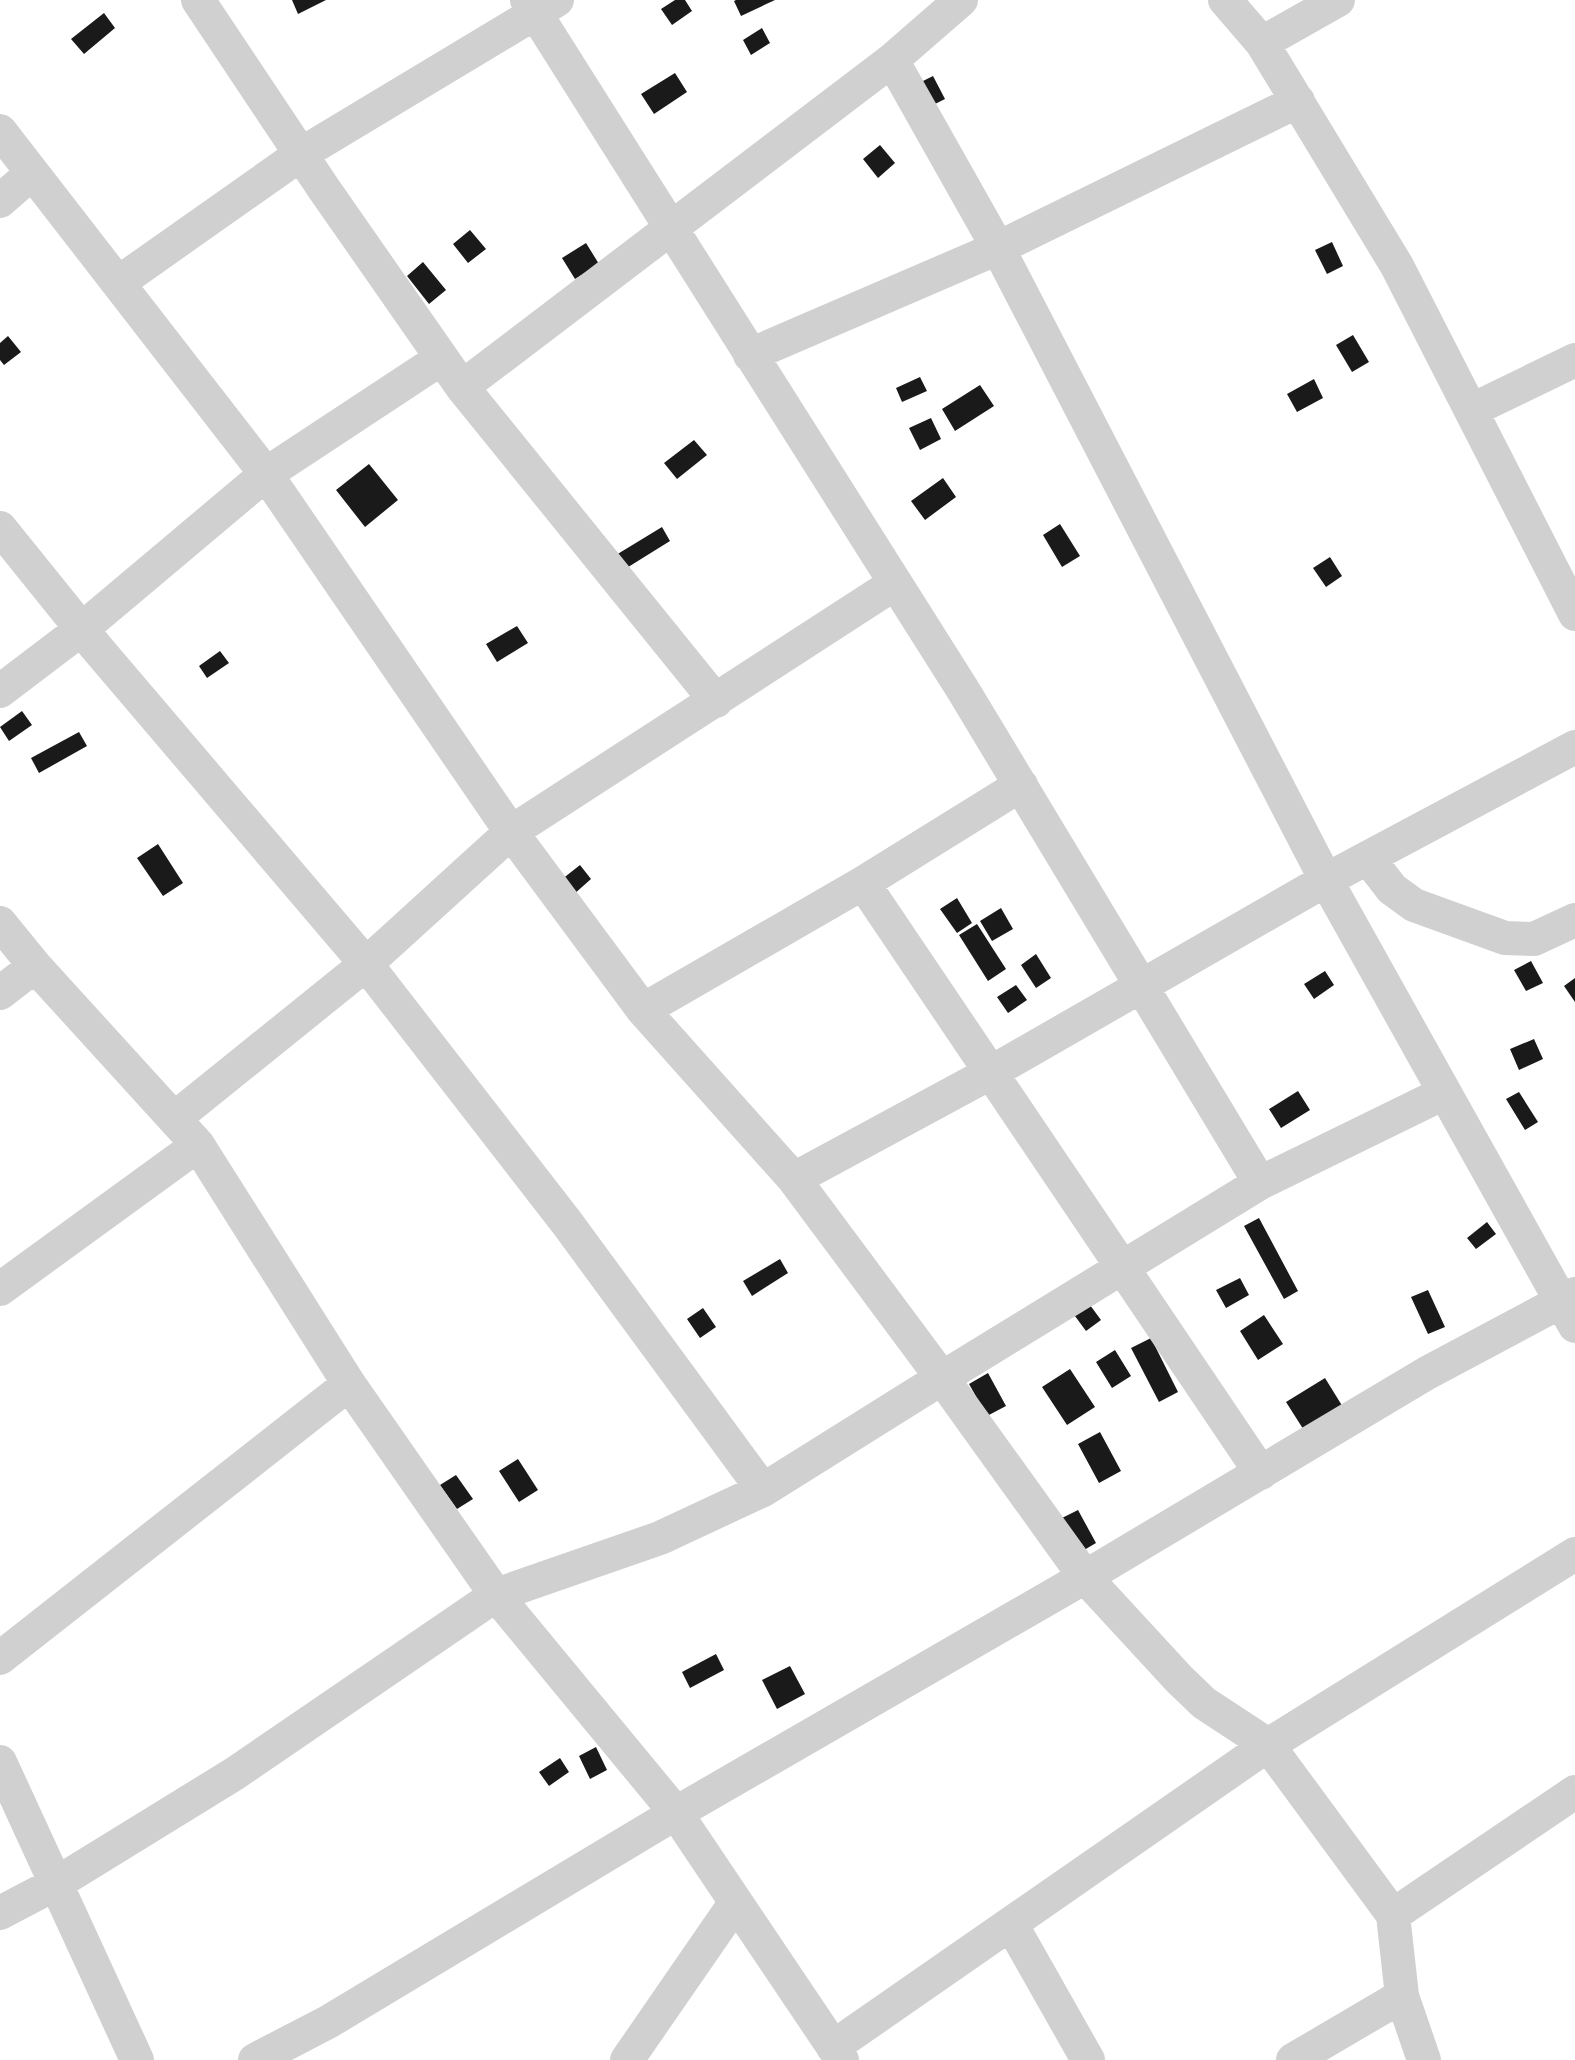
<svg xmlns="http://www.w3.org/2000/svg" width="1575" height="2060" font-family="'Archivo Narrow',sans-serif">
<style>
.building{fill:#1a1a1a}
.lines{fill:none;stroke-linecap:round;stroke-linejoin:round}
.minor{stroke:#d0d0d0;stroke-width:34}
</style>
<rect width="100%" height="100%" fill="#fff"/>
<!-- building -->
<path class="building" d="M292 0H326L298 14Z
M675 0H685L692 11 672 25 661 9Z
M736 0H775L741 16 734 1Z
M104 13 115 28 84 54 71 39Z
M762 28 770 43 751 55 743 40Z
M675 73 687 92 654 114 641 94Z
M933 76 945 99 925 109 913 86Z
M880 145 895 163 878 178 863 159Z
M470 230 486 249 468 263 453 244Z
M1332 242 1343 266 1327 274 1315 250Z
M586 243 599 264 575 279 562 258Z
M423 262 446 290 429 304 407 276Z
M1353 335 1369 362 1352 372 1336 345Z
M8 336 21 352 4 365 0 360V343Z
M920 377 927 391 902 402 896 388Z
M1314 379 1323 398 1297 412 1287 394Z
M980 385 994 406 955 431 942 409Z
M931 418 941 439 920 450 909 428Z
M694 440 707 455 677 479 664 463Z
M369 464 398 500 365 527 336 490Z
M943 478 956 497 925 520 911 501Z
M1060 524 1080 556 1062 567 1043 535Z
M662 527 670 541 625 569 616 555Z
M1330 557 1342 576 1326 587 1313 568Z
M517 626 528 643 497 662 486 644Z
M220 651 229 663 207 678 199 666Z
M22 711 32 725 9 741 0 727Z
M79 732 87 746 39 773 31 758Z
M158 844 183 883 163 896 137 858Z
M580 865 591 879 573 895 561 880Z
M957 898 972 923 957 933 940 909Z
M1001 908 1013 929 992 941 980 921Z
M977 924 1006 969 988 981 959 935Z
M1036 954 1051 978 1036 988 1021 965Z
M1531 961 1543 983 1526 991 1514 970Z
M1325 971 1334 985 1314 999 1304 984Z
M1575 978V1002L1564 986Z
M1016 985 1027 1000 1008 1013 997 997Z
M1534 1039 1543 1059 1519 1070 1510 1049Z
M1298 1091 1310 1110 1281 1128 1269 1109Z
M1519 1092 1538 1122 1525 1130 1506 1099Z
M1259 1218 1298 1291 1284 1299 1244 1226Z
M1487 1222 1496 1234 1476 1249 1467 1238Z
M780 1259 788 1273 752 1296 743 1281Z
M1240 1278 1249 1295 1226 1308 1216 1290Z
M1428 1290 1445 1327 1428 1334 1411 1297Z
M1087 1301 1101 1320 1086 1331 1072 1312Z
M703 1308 716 1327 700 1338 687 1319Z
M1264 1315 1283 1344 1258 1360 1240 1331Z
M1151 1338 1178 1392 1159 1402 1131 1348Z
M1115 1350 1131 1376 1112 1388 1096 1362Z
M1070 1369 1095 1407 1067 1425 1042 1387Z
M988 1373 1006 1406 987 1416 969 1384Z
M1325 1378 1346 1412 1307 1435 1286 1402Z
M1100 1432 1121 1471 1099 1483 1078 1444Z
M518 1459 538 1490 519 1502 499 1471Z
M456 1475 473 1499 457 1509 440 1485Z
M1078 1510 1096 1543 1079 1553 1060 1519Z
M716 1654 724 1670 690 1688 682 1672Z
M790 1666 805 1694 777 1709 762 1680Z
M596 1747 607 1770 590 1779 579 1756Z
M560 1758 569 1772 549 1786 539 1772Z"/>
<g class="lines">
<!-- minor -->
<path class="minor" d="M198 0 324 189 462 387 716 701
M527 0 963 690 1260 1183
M1225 0 1262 43 1397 266 1575 614
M1262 43 1338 0
M892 60 998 248 1326 880 1575 1326
M0 131 266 474 511 832 643 1010 794 1179 942 1378 1260 1183 1444 1093
M0 201 32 173
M118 283 301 154 557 0
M750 355 998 248 1298 101
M462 387 892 60 961 0
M1472 410 1575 360
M0 528 96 647 366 964 567 1223 763 1490
M0 691 83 628 266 474 442 358
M1368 858 1392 889 1414 905 1505 938 1534 939 1575 920
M863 883 1261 1473
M0 923 35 966 198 1145 349 1384 496 1595 676 1813 842 2060
M0 993 35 966
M643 1010 863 883 1021 785
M175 1118 366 964 511 832 894 584
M794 1179 990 1073 1326 880 1575 747
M0 1289 198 1145
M0 1658 349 1384
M0 1762 137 2060
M0 1913 57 1883 234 1774 496 1595 660 1538 763 1490 942 1378 1085 1577 1179 1679 1204 1703 1268 1745 1393 1915 1402 1996 1424 2060
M1393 1915 1575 1792
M1011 1924 1088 2060
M833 2047 1268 1745 1575 1554
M255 2060 328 2022 676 1813 1085 1577 1427 1373 1575 1294
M627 2060 736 1902
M1293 2060 1402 1996"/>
</g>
</svg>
